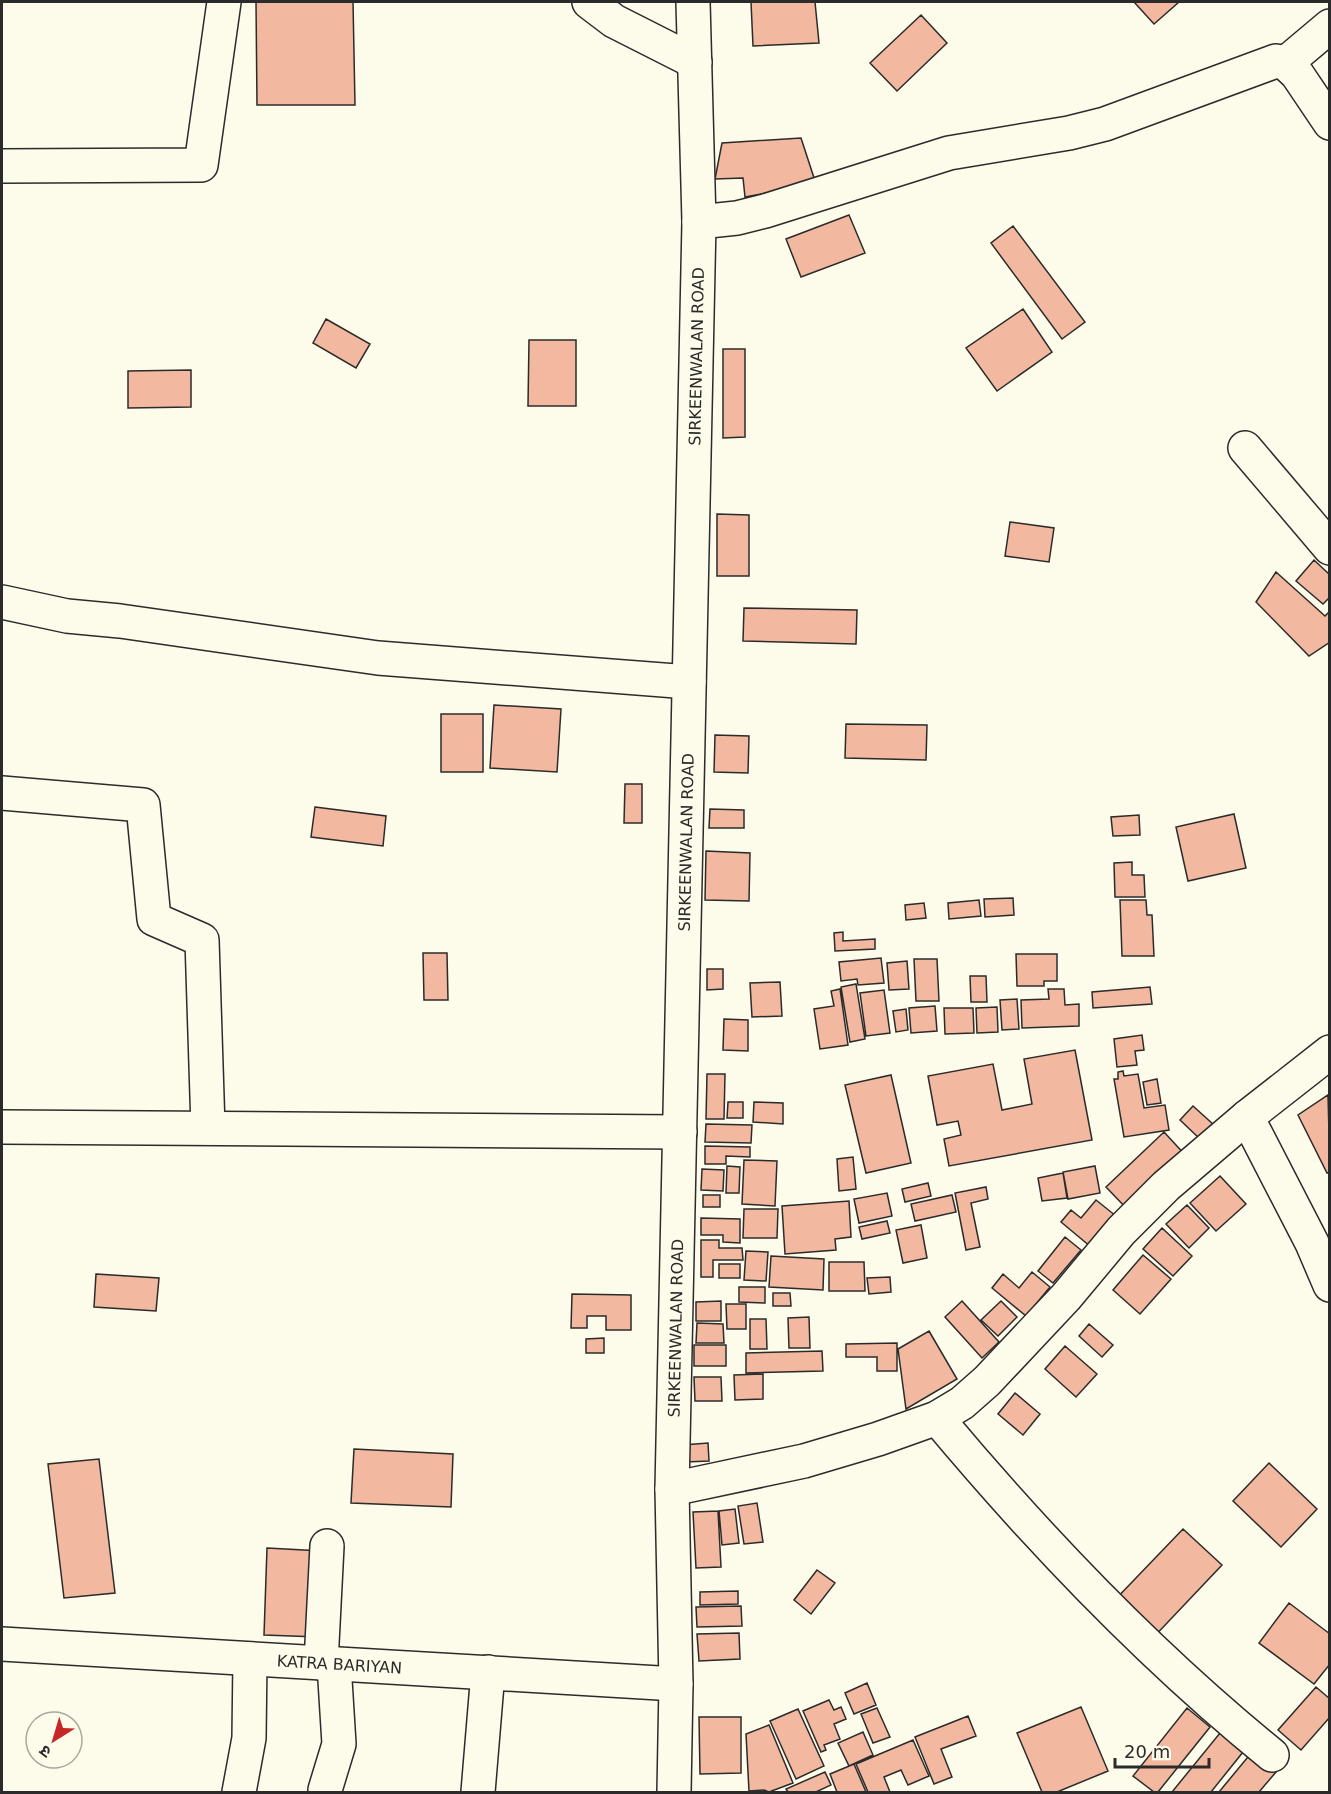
<svg xmlns="http://www.w3.org/2000/svg" width="1331" height="1794" font-family="'DejaVu Sans','Noto Sans Devanagari',sans-serif">
<style>
.building{fill:#f2b8a0;stroke:#2b2b2b;stroke-width:1.5}
.lines{fill:none;stroke-linecap:round;stroke-linejoin:round}
.minor-casing{stroke:#2b2b2b;stroke-width:36}
.minor{stroke:#fdfbea;stroke-width:33}
.labels{text-anchor:middle;stroke-width:4.5;stroke-linejoin:round;paint-order:stroke}
.street-label{font-size:16px;fill:#2b2b2b;stroke:#fdfbea}
</style>
<rect width="100%" height="100%" fill="#fdfbea"/>
<!-- building -->
<path class="building" d="M256 2H353L355 105H257Z
M751 2H815L819 43 753 46Z
M1134 2H1179L1154 24Z
M921 15 947 43 897 91 870 63Z
M801 138 816 184 745 197 743 178 715 179 722 143Z
M849 215 865 253 801 277 786 239Z
M1013 226 1085 322 1062 339 991 243Z
M1023 309 1052 352 997 391 966 348Z
M326 319 370 344 356 368 313 343Z
M529 340H576V406H528Z
M723 349H745V437L723 438Z
M191 370V407L128 408V371Z
M717 514 749 515V576H717Z
M1010 522 1054 528 1049 562 1005 556Z
M1314 560 1330 575V597L1323 604 1296 581Z
M1276 572 1325 616 1330 611V642L1309 656 1256 602Z
M744 608 857 610 856 644 743 641Z
M494 705 561 709 557 772 490 768Z
M441 714H483V772H441Z
M846 724 927 725 926 760 845 758Z
M715 735 749 736 748 773 714 772Z
M625 784H642V823H624Z
M315 807 386 816 383 846 311 837Z
M710 809 744 810V828H709Z
M1234 814 1246 868 1188 881 1176 827Z
M1139 815 1140 835 1113 836 1111 817Z
M706 851 750 853 749 901 705 900Z
M1132 862V875H1144L1145 897H1115L1114 863Z
M1013 898 1014 915 985 917 984 899Z
M979 900 981 916 949 919 948 903Z
M1120 900H1146L1147 915H1152L1154 956H1122Z
M924 903 926 918 906 920 905 905Z
M843 932V941L875 939V949L835 951 834 933Z
M423 953H447L448 1000H424Z
M1016 954H1057V981H1044V986H1017Z
M881 958 884 983 858 985 857 979 841 981 839 962Z
M914 959H937L939 1001H916Z
M907 961 909 989 889 990 887 963Z
M707 969H723V989L707 990Z
M970 976H986L987 1002H971Z
M780 982 782 1016 752 1017 750 983Z
M856 984 865 1039 850 1042 841 987Z
M1150 987 1152 1004 1093 1008 1092 992Z
M840 989 848 1045 820 1049 814 1009 834 1006 831 991Z
M1048 989H1064L1065 1005 1079 1004V1026L1022 1028 1021 1000 1049 999Z
M884 990 890 1033 866 1036 860 993Z
M1017 999 1019 1029 1002 1030 1000 1000Z
M935 1006 937 1031 911 1033 909 1008Z
M997 1007 998 1032 977 1033 976 1008Z
M944 1008H973L974 1033 945 1034Z
M906 1009 908 1030 896 1032 893 1011Z
M724 1019 748 1020V1051L723 1050Z
M1142 1035 1144 1050 1135 1051 1137 1065 1117 1067 1114 1039Z
M1075 1050 1092 1140 949 1166 944 1139 961 1135 958 1121 937 1125 928 1076 993 1064 1002 1110 1032 1104 1024 1059Z
M1123 1071 1124 1076 1138 1074 1144 1108 1165 1105 1169 1130 1124 1137 1114 1079H1118V1072Z
M707 1074H725L724 1119H706Z
M891 1075 911 1163 866 1173 845 1085Z
M1157 1079 1161 1103 1147 1105 1143 1082Z
M1328 1095 1330 1172 1327 1173 1298 1115Z
M728 1102H743V1118H727Z
M754 1102 783 1103V1124L753 1122Z
M1193 1106 1214 1125 1200 1139 1180 1120Z
M706 1124 752 1125 751 1143 705 1142Z
M1164 1132 1187 1157 1129 1211 1106 1187Z
M705 1146 750 1147V1157L726 1156V1164H705Z
M853 1157 856 1189 839 1191 837 1159Z
M744 1160 777 1161 775 1206 742 1204Z
M727 1166 740 1167 739 1193H726Z
M1095 1166 1100 1193 1068 1199 1063 1172Z
M702 1169 724 1170 723 1191 701 1190Z
M1063 1173 1067 1198 1042 1201 1038 1178Z
M1220 1176 1246 1204 1216 1231 1190 1203Z
M928 1183 931 1196 905 1202 902 1189Z
M986 1187 988 1199 971 1203 980 1247 966 1250 955 1193Z
M887 1193 892 1216 859 1223 854 1199Z
M703 1195H720V1207H703Z
M952 1195 956 1212 915 1221 911 1204Z
M1096 1200 1116 1216 1091 1247 1061 1222 1071 1210 1081 1218Z
M849 1201 851 1237 835 1239 836 1250 785 1254 782 1206Z
M1187 1205 1209 1228 1189 1248 1166 1224Z
M744 1209H778L777 1238H743Z
M701 1218 740 1219V1243L723 1242V1235H701Z
M887 1221 890 1233 862 1239 859 1227Z
M921 1225 927 1258 903 1263 896 1230Z
M1162 1228 1192 1256 1173 1276 1143 1249Z
M1065 1237 1081 1250 1053 1283 1038 1271Z
M701 1240H719V1248H742L743 1260H713V1277H701Z
M746 1251 768 1252 766 1281 744 1280Z
M1143 1255 1171 1279 1140 1314 1113 1290Z
M771 1256 824 1259 823 1290 769 1287Z
M829 1262H864L865 1291H829Z
M719 1264H740V1278H719Z
M1032 1272 1050 1287 1026 1316 992 1288 1003 1274 1019 1288Z
M96 1274 159 1278 156 1311 94 1307Z
M890 1277 891 1292 869 1294 867 1278Z
M739 1287H765V1303L739 1302Z
M773 1293H790L791 1306H773Z
M572 1294 631 1295V1330H606V1316H587V1328H571Z
M721 1301V1321H696V1302Z
M962 1301 999 1342 982 1358 945 1317Z
M1001 1301 1017 1317 998 1336 981 1320Z
M726 1304H746V1329H727Z
M809 1317 810 1348H789L788 1318Z
M750 1319H766L767 1349H750Z
M697 1323 723 1324 724 1343H696Z
M1089 1324 1113 1345 1102 1357 1079 1336Z
M929 1331 957 1379 906 1409 898 1349Z
M604 1338V1353H586V1339Z
M897 1343V1371H877V1357H846V1344Z
M694 1345H726V1366H694Z
M1065 1346 1097 1374 1076 1397 1045 1369Z
M822 1351 823 1371 746 1373V1353Z
M763 1374V1399L735 1400 734 1375Z
M694 1377H721L722 1401H695Z
M1015 1393 1040 1414 1023 1435 998 1414Z
M708 1443 709 1461 685 1462 683 1445Z
M354 1449 453 1454 451 1507 351 1503Z
M99 1459 115 1593 64 1598 48 1464Z
M1269 1463 1317 1509 1281 1547 1233 1501Z
M757 1503 763 1542 744 1544 738 1506Z
M735 1509 739 1543 722 1545 719 1511Z
M718 1511 721 1567 696 1568 693 1512Z
M1183 1529 1222 1565 1150 1641 1111 1604Z
M267 1548 322 1551 318 1637 264 1635Z
M817 1570 835 1583 811 1614 794 1600Z
M738 1591V1604L700 1605V1592Z
M1289 1603 1330 1634V1664L1314 1684 1259 1643Z
M741 1606 742 1626 697 1627 696 1607Z
M739 1633 740 1659 699 1661 697 1634Z
M867 1683 876 1705 854 1714 845 1693Z
M1316 1687 1330 1699V1717L1301 1750 1278 1730Z
M829 1700 834 1710 841 1707 846 1719 834 1724 840 1739 824 1745 826 1750 821 1752 803 1711Z
M1081 1707 1108 1771 1057 1792H1042L1017 1733Z
M877 1708 890 1737 873 1743 861 1714Z
M1187 1708 1210 1727 1158 1792H1154L1133 1776Z
M798 1709 824 1766 796 1779 770 1721Z
M968 1716 976 1736 941 1749 952 1777 934 1784 915 1737Z
M699 1717H741V1773L700 1774Z
M769 1725 793 1783 769 1792 764 1790 749 1791 746 1734Z
M863 1732 873 1755 849 1766 838 1743Z
M1220 1733 1243 1752 1211 1792H1172Z
M913 1740 929 1776 908 1785 901 1770 884 1777 890 1792H868L856 1764Z
M1252 1752 1276 1772 1259 1792H1219Z
M854 1764 866 1792H837L830 1774Z
M825 1772 831 1785 816 1792H788L786 1789Z"/>
<g class="lines">
<defs>
<g id="minor">
<path d="M589 2 614 21 695 62"/>
<path d="M1286 63 1330 26"/>
<path d="M2 166 201 165 224 2"/>
<path d="M699 222 737 218 765 211 949 153 1069 133 1105 124 1276 61 1284 62 1297 74 1330 123"/>
<path d="M1245 448 1330 548"/>
<path d="M2 602 67 616 120 621 378 658 689 682"/>
<path d="M2 793 143 805 154 919 202 940 208 1128"/>
<path d="M1247 1117 1312 1243 1330 1285"/>
<path d="M2 1127 680 1132"/>
<path d="M937 1418C1039 1540 1149 1655 1272 1755"/>
<path d="M672 1489 804 1461 878 1439 937 1418 962 1403 987 1381 1066 1297 1121 1231 1166 1186 1247 1117 1330 1052"/>
<path id="s1" d="M2 1644 676 1684"/>
<path d="M321 1663 327 1546"/>
<path d="M325 1790 339 1744 334 1664"/>
<path d="M239 1792 249 1738 250 1659"/>
<path d="M478 1792 488 1672"/>
<path id="s2" d="M674 1792 676 1684 672 1489 699 222 693 2"/>
</g>
</defs>
<!-- minor casing -->
<use href="#minor" class="minor-casing"/>
<!-- minor -->
<use href="#minor" class="minor"/>
</g>
<g class="labels">
<!-- street labels -->
<g class="street-label">
<text dy="6" stroke="none"><textPath href="#s2" startOffset="1436">SIRKEENWALAN ROAD</textPath></text>
<text dy="6" stroke="none"><textPath href="#s2" startOffset="950">SIRKEENWALAN ROAD</textPath></text>
<text dy="6" stroke="none"><textPath href="#s2" startOffset="464">SIRKEENWALAN ROAD</textPath></text>
<text dy="6" stroke="none"><textPath href="#s1" startOffset="338">KATRA BARIYAN</textPath></text>
</g>
</g>
<!-- border -->
<rect width="1331" height="1794" fill="none" stroke="#2b2b2b" stroke-width="6"/>
<!-- north arrow -->
<g transform="translate(54 1740) rotate(217)"><circle r="28" fill="#fdfbea" stroke="#a9a89e" stroke-width="1.5"/>
<path d="M0-4.5L10 22L0 15L-10 22Z" fill="#c62828"/>
<text y="-9" font-size="16" font-weight="bold" text-anchor="middle" fill="#2b2b2b">उ</text>
</g>
<!-- scale -->
<path d="M1115 1758v9h94v-9" fill="none" stroke="#2b2b2b" stroke-width="3"/>
<text x="1124" y="1758" font-size="18" fill="#2b2b2b" stroke="#fdfbea" stroke-width="4.5" paint-order="stroke">20 m</text>
</svg>
